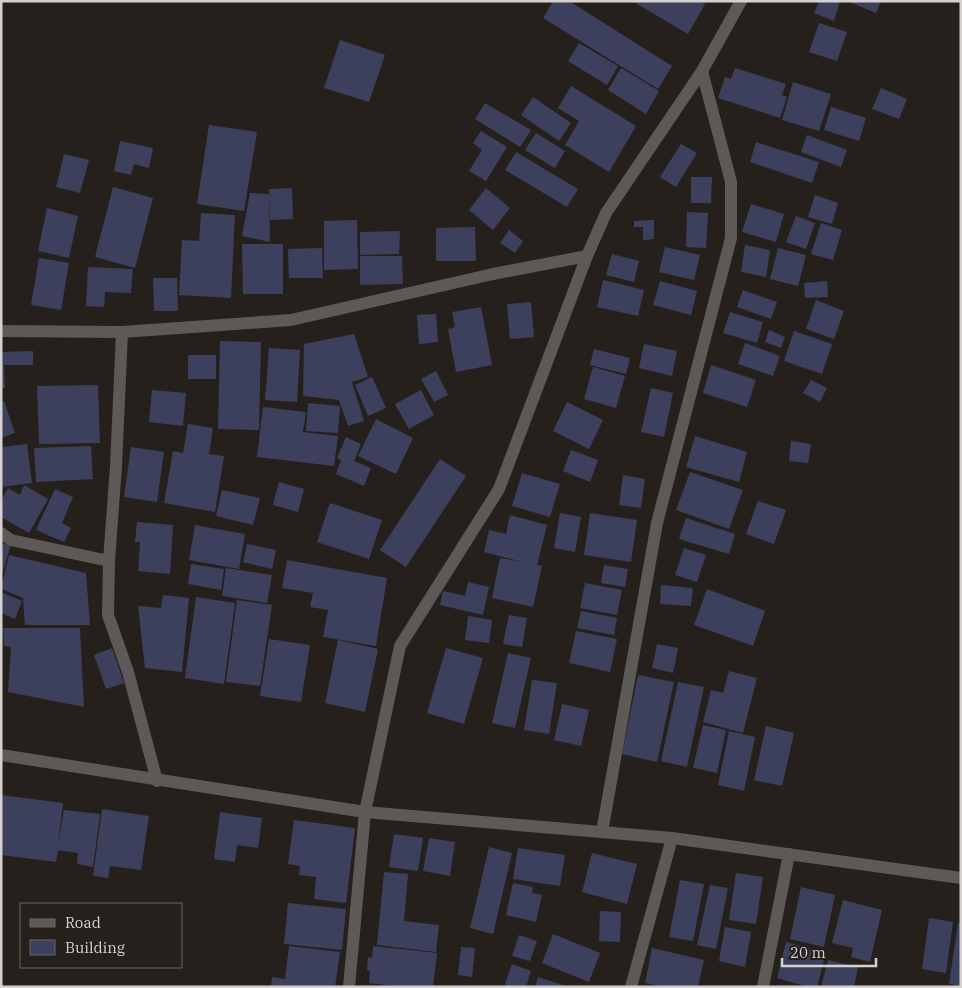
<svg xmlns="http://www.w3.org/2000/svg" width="962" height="988" font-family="'IBM Plex Serif',serif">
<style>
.building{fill:#3c405d}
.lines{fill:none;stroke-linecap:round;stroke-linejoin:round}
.street{stroke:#5c5957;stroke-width:12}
</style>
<rect width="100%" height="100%" fill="#26201c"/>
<!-- building -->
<path class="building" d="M553 1H569L672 66 658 89 543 18Z
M632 1H701L705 4 688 34Z
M819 1H840L834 21 814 13Z
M847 1H881L876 13Z
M819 23 847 32 837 61 809 52Z
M340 40 385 55 369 102 324 88Z
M579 43 618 66 607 85 568 61Z
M621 68 659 91 646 114 608 90Z
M735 68 786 84 782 95 787 97 780 118 718 98 725 77 731 79Z
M793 82 831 94 819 131 782 120Z
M571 86 636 126 609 172 565 145 579 121 558 108Z
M881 88 907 99 899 119 872 109Z
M533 97 571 123 559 141 521 115Z
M485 103 531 130 520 147 475 119Z
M831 107 866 118 859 141 824 130Z
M209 125 257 132 244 211 197 204Z
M481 131 507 147 486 181 469 171 482 150 473 143Z
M536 133 565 151 555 168 525 150Z
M807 135 847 150 841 167 801 152Z
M120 141 153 148 149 168 134 164 131 175 114 171Z
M756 142 819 162 812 183 750 162Z
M681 144 697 153 676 187 660 177Z
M516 152 578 189 567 207 505 170Z
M64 154 89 160 80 193 56 187Z
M691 177H712L711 203H691Z
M113 187 153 198 135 268 95 257Z
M292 188 293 219 270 220 269 189Z
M486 188 510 208 493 230 469 210Z
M250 193 269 194 270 242 242 236Z
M815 195 838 203 832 224 808 217Z
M751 204 784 214 776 242 742 232Z
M47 208 78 216 69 258 38 251Z
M687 212 708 213 706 248 686 247Z
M201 213 235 215 231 298 179 295 182 240 199 241Z
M796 216 815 223 806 249 786 242Z
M357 220 358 269 324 270V221Z
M654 220V239L643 240V227H634V221Z
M821 223 842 230 833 260 811 254Z
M475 227 476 261H436V228Z
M509 230 523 241 515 253 500 243Z
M400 231 399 254 360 255V232Z
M242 244H283V294H243Z
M745 245 770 250 766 277 741 272Z
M665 247 700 255 694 280 659 272Z
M322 248 323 278H289L288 249Z
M778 248 806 255 798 286 770 279Z
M612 254 639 261 634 282 606 275Z
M360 256H402L403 284 360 285Z
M39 258 69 263 61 310 31 305Z
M88 267 133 269 131 293 105 292 104 307 86 306Z
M153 278H177L178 311H154Z
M603 280 644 290 638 316 597 307Z
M660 281 697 291 691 315 653 305Z
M827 281 828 297 805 298 804 283Z
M743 290 777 302 771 319 737 307Z
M816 300 844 311 834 339 806 329Z
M531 302 534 337 510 339 507 304Z
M481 307 492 365 456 372 448 329 455 327 452 312Z
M730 312 763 322 757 343 723 333Z
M436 314 438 342 419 344 417 315Z
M769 330 785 337 781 348 765 342Z
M794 331 832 344 822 374 784 361Z
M354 334 368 377 352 382 364 421 348 426 339 400 303 396 304 344Z
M220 341 261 342 259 430 218 429Z
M745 343 780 356 773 376 738 364Z
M644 344 677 351 672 376 639 368Z
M269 348 300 350 297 402 265 400Z
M594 349 630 358 626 374 590 365Z
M33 351V365H4L5 388H1V352Z
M188 355H216V379H188Z
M711 365 756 380 747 407 703 393Z
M593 367 625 376 616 408 584 399Z
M436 371 448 395 434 402 421 379Z
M372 377 386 408 368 416 355 385Z
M811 380 827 388 820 402 803 393Z
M98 385 100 443 39 444 37 386Z
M651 388 673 393 664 437 641 432Z
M152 390 186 393 183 426 149 422Z
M421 390 434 415 409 429 395 404Z
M4 401 15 433 1 438V402Z
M567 402 603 420 589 449 553 431Z
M308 403 340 406 338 433 306 431Z
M263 407 306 412 303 432 338 436 334 466 257 457Z
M376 419 413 438 396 474 358 456Z
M188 424 213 428 209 454 224 456 215 512 164 503 173 451 183 453Z
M695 436 747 452 739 482 686 467Z
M346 437 361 444 354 461 371 468 364 486 336 474 341 460 337 458Z
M791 441 811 444 808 463 789 461Z
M27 444 32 483 1 487V447Z
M91 446 93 479 36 482 34 448Z
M131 447 164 452 157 502 124 497Z
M571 450 598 460 590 482 563 471Z
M440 459 466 476 406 567 380 550Z
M690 472 743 490 729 529 676 510Z
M522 473 560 484 550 517 512 506Z
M623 475 645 479 641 508 619 505Z
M279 482 304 489 298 512 273 505Z
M24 485 48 499 29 533 1 517V501L8 488 20 495Z
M55 489 73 497 62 523 71 528 64 542 36 530Z
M222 490 260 498 253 525 216 516Z
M758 501 786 510 774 544 746 534Z
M330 503 382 520 369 559 317 542Z
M560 513 581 517 575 552 554 548Z
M590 513 637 520 631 562 584 555Z
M510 515 547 525 537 565 542 566 533 607 492 598 500 558 523 562 484 552 489 530 506 534Z
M686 518 735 534 729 554 679 539Z
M137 522 173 525 170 574 138 571 140 542H135Z
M195 525 245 534 239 569 189 560Z
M1 543 11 545 2 574H1Z
M247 544 276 550 272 569 243 562Z
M684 548 706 555 697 582 675 575Z
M9 555 86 573 90 625H25L23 598 1 589Z
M287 560 387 578 376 646 323 637 328 610 310 607 313 593 282 588Z
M191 564 224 569 221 590 188 584Z
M604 565 628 569 625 587 601 583Z
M226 568 272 575 267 603 222 596Z
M468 582 489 587 483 615 440 605 443 591 465 596Z
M585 583 622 590 617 615 580 608Z
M661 585 693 588 691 606 660 604Z
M707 589 765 611 753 646 694 625Z
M1 592 22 601 15 619 1 613Z
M163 595 189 598 182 672 145 668 138 606 161 608Z
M196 597 235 603 224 684 185 678Z
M237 600 272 605 260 686 226 682Z
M581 611 617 618 614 635 577 628Z
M509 615 527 618 522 647 503 644Z
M468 616 492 620 489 643 465 640Z
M3 628H80L84 707 8 692 11 647 4 646Z
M576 631 617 639 610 672 569 663Z
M269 639 310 645 301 702 260 696Z
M338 640 378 649 365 712 325 703Z
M657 644 678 648 673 673 652 668Z
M112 648 124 683 106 689 94 655Z
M446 648 483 658 464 724 427 713Z
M508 653 531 658 515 728 492 723Z
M729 671 757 678 743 733 703 722 711 690 723 693Z
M638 675 674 682 657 762 622 754Z
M532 680 557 683 549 734 524 730Z
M678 682 704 687 687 767 661 761Z
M562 704 589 710 581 746 554 740Z
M703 725 726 730 717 773 693 768Z
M766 726 794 733 782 786 754 780Z
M729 731 755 737 744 791 718 785Z
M1 795 63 803 58 845 64 810 100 814 93 867 77 864 78 853 58 850 56 862 1 855Z
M102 809 149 816 141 870 110 866 108 878 93 876Z
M220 812 262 818 258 848 237 845 235 862 214 859Z
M294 820 355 828 346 903 314 899 316 877 299 875 300 866 288 864Z
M394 834 423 838 418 871 389 867Z
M429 838 455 842 450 876 423 871Z
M489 847 512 853 493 934 470 928Z
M518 848 565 855 560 886 513 879Z
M592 853 637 864 627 904 582 892Z
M384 872 408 874 404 921 439 925 436 952 377 945Z
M736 873 763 877 756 924 729 920Z
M680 880 704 884 693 941 669 937Z
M513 883 533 887 532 893 542 895 536 922 506 915Z
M710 885 728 888 716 949 697 945Z
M801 887 835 895 824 947 790 939Z
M843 900 882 910 870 962 851 957 853 948 832 943Z
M288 903 346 909 342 950 284 944Z
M600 911 621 912 620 942 599 941Z
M929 918 953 922 946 973 922 969Z
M958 923 961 924V986L949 984Z
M725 927 751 932 745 967 719 961Z
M553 934 600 953 589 982 542 963Z
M519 935 537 941 530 961 512 956Z
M786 942 826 953 817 987H808L777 978Z
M289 946 340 952 335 987H271L272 977 285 979Z
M373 946 437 953 433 987H402L369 983 370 971 367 970 368 957 372 958Z
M461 947 475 948 472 977 458 975Z
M652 948 704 960 698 987H664L645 983Z
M828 960 858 967 854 987H821Z
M512 964 531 971 526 987H504Z
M538 977 566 986V987H535Z"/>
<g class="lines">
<!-- street -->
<path class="street" d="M1 331 122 332 291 320 493 274 587 256
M122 332 116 466 109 561 108 615 128 672 157 781
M1 533 11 540 109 561
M1 755 365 812 672 838 961 878
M602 832 657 523 731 238V182L702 71
M349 987 365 812 400 646 499 489 587 256 606 213 702 71 741 1
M631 987 672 838
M763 987 789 854"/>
</g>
<!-- border -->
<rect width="962" height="988" fill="none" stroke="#d5d1ce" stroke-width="5"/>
<!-- legend -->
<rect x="20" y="903" width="162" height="65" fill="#26201c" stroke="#6c6763"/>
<rect x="30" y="919" width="25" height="8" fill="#5c5957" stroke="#6c6763"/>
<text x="65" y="928" font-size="15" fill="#d5d1ce">Road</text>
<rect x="30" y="940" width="25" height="15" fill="#3c405d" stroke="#6c6763"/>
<text x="65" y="953" font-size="15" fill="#d5d1ce">Building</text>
<!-- scale -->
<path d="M782 958v8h94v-8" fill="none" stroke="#d5d1ce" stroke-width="2.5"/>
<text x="790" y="958" font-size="15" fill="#d5d1ce" stroke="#26201c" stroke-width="4" paint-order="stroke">20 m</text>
</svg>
